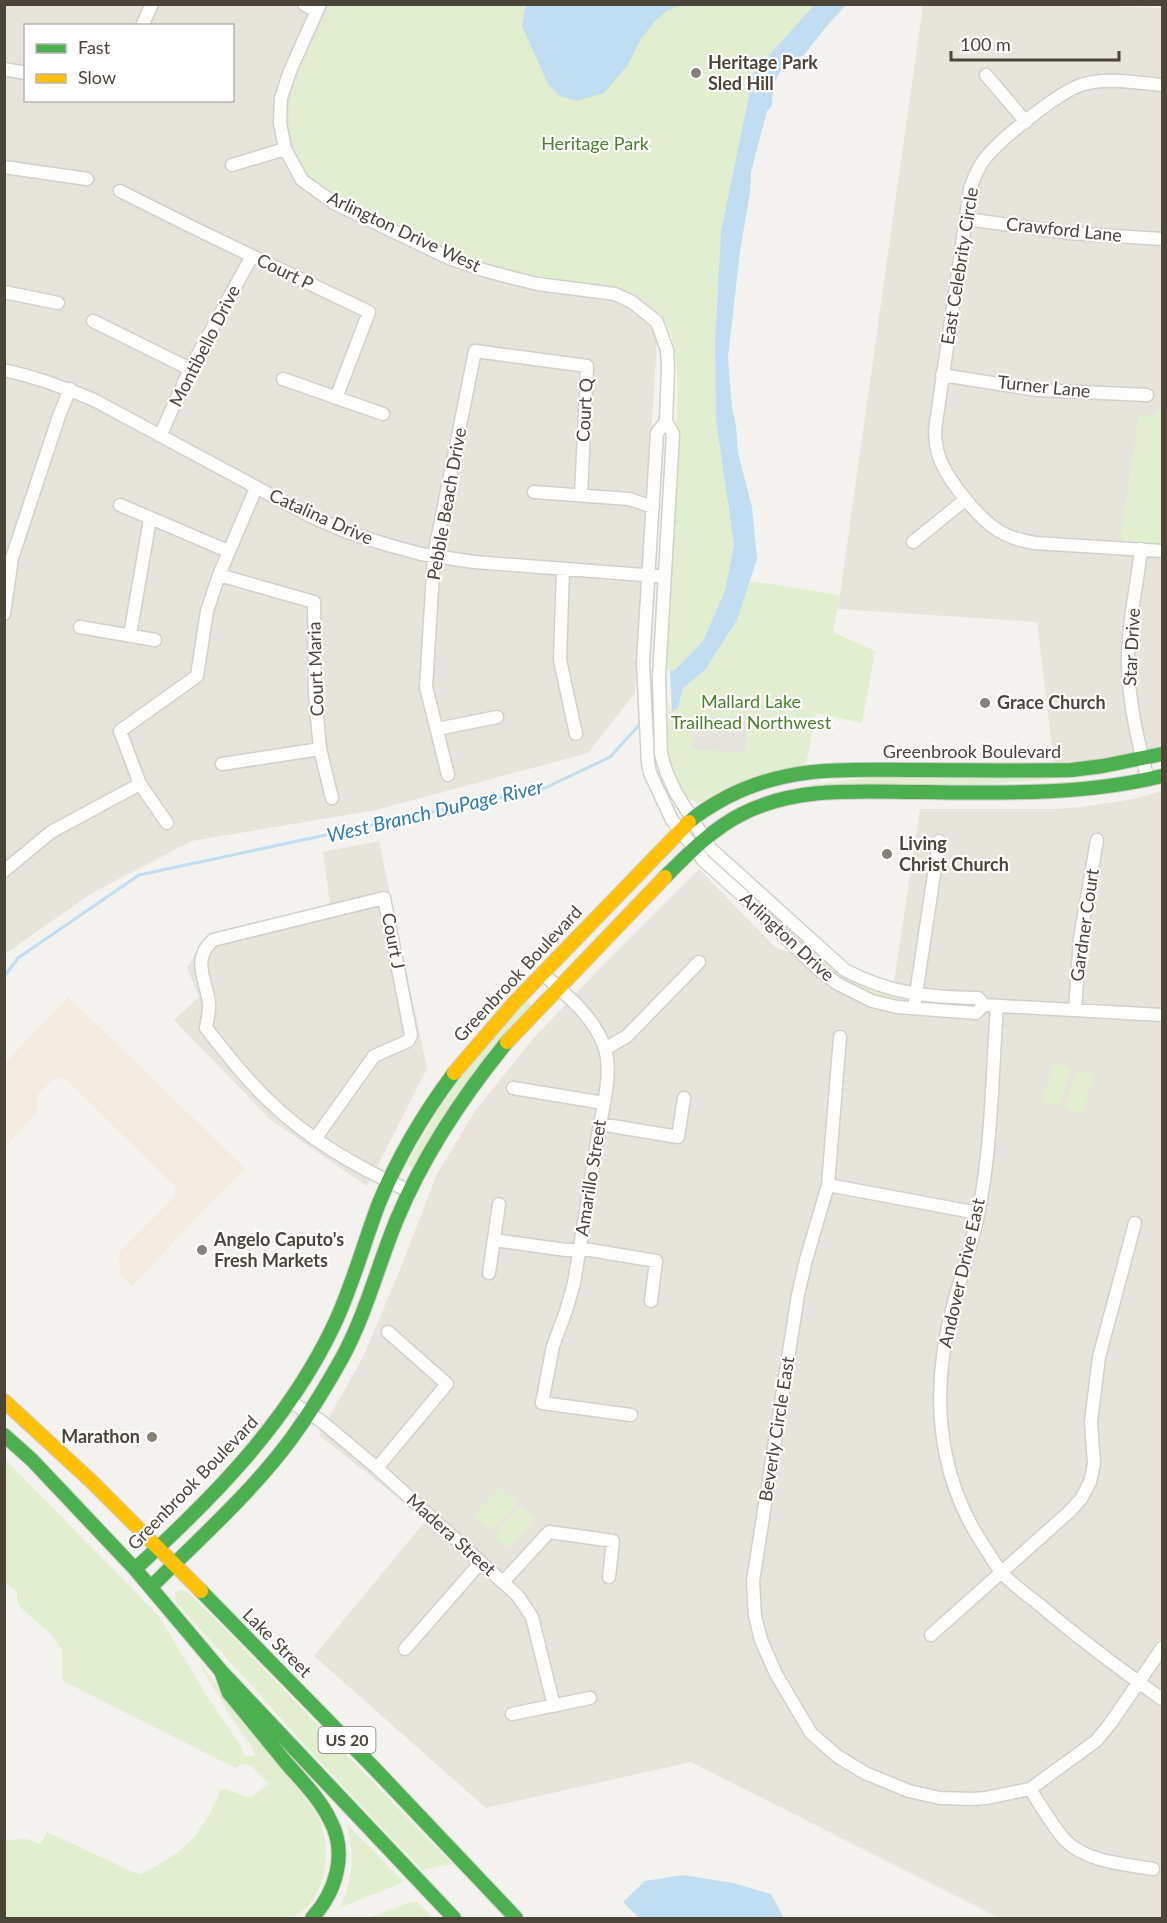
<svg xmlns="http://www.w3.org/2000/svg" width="1167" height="1923" font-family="Lato,sans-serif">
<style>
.residential{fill:#e7e4dc;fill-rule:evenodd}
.commercial{fill:#f3ebdf}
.green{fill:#e1eecf}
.parking{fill:#e6e3df}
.water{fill:#c0ddf1}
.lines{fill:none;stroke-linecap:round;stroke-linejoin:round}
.stream{stroke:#c0ddf1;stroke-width:3}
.street-casing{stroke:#d2d0cb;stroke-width:15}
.fast-casing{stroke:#d3cfc5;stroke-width:16}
.slow-casing{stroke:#d3cfc5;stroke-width:16}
.street{stroke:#fdfdfc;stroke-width:12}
.fast{stroke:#4caf50;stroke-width:14}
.slow{stroke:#ffc107;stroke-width:14}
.poi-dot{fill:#868178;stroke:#fff;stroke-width:2}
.labels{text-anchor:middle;stroke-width:4.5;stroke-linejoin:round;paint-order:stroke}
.shield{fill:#fff;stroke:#817c74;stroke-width:1.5}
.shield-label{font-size:16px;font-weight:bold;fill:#4b4439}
.poi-label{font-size:18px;font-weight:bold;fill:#4b4439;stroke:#fff;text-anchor:start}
.park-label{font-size:18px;fill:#4a7f2a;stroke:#fff}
.street-label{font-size:18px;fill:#4b4439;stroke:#fff}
.water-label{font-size:20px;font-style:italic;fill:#2e7ab2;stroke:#fff}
</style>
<rect width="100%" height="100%" fill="#f4f2ee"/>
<!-- residential -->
<path class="residential" d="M1054 4 1162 8V747L1117 758 1054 763 1037 622 838 609 923 5Z
M5 5H338L480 263 552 282 632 291 659 310 635 693 588 753 376 810 192 841 92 893 5 954ZM26 26H232V100H26Z
M1162 791V1918H999L691 1762 486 1808 314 1656 426 1520 319 1435 363 1357 399 1272 437 1174 475 1111 532 1040 601 967 699 869 776 948 894 982 920 809H1055L1081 807 1133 799Z
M379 841 427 1069 367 1186 272 1121 174 1020 199 997 187 968 204 938 330 904 323 852Z"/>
<!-- commercial -->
<path class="commercial" d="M68 997 246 1169 200 1214 132 1286 120 1275 119 1252 175 1196V1187L65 1078H55L38 1094V1112L5 1147V1063Z"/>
<!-- green -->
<path class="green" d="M331 5H815L754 72 721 231 715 341 716 420 734 545 725 591 703 641 674 671 661 668C668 593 674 517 676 441 677 407 683 347 663 318 638 281 592 286 553 279 529 274 504 270 481 263 441 252 403 230 366 212 350 204 323 192 311 177 296 158 286 128 290 103 294 75 319 32 331 5Z
M1162 406V544L1120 542 1139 415H1153Z
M750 581 840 595 833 632 875 651 862 723 816 713 806 764 698 803C694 801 688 799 685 796 668 778 667 748 664 725H669L668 701 672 711 678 708 683 688 705 670 737 620Z
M876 777 1057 779 983 784 809 786V785Z
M751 897C764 903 779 918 791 929 824 960 849 986 896 996L897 1000 896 1001 877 996 846 983 825 968Z
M527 1000 532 1006 412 1169 406 1165 447 1095 463 1074Z
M1053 1063 1071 1068 1059 1107 1042 1101Z
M1077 1070 1094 1075 1083 1113 1065 1108Z
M4 1458 158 1615 207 1696 241 1746 245 1757 255 1755 251 1746 235 1723 196 1659 306 1799C310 1806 316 1812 319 1819 333 1853 327 1901 291 1918H5V1839C13 1841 18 1839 26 1839 31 1840 36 1843 41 1844L47 1832 140 1875C186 1850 200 1839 221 1789 231 1788 241 1797 252 1797L269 1784 250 1765 243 1764 235 1768 63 1681 62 1650 51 1634 23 1610 17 1602V1592L5 1583Z
M499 1487 517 1502 491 1532 473 1516Z
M521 1506 535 1518 508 1548 494 1536Z
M179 1590 186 1591 225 1629 452 1864 422 1870 314 1755 176 1602 175 1594Z
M346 1823 404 1882 339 1908C354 1880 355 1852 346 1823Z
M410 1902H417L433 1918H369Z"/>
<!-- parking -->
<path class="parking" d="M693 716 747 719 745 753 692 749Z"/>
<!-- water -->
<path class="water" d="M815 4 846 5 826 27 803 56 784 63 773 86 772 106 767 111 751 172 750 193 740 251 728 357 732 408 736 426 738 453 752 507 757 559 737 620 705 670 683 688 678 708 672 712 670 670 674 671 703 641 725 591 734 545 716 420 715 341 721 231 754 72Z
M526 5V4L683 5 668 10 654 22 641 39 627 66 604 93 577 101 560 96 548 84 522 26Z
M683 1875 733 1883 771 1894 784 1918H639L623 1902 645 1881Z"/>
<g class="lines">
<!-- stream -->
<path class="stream" d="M4 977 18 958 139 875 545 788 610 757 641 723"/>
<defs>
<path id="street" d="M304 4 316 11
M320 4 290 71 281 98 280 123 285 149 302 180 334 203 449 258 483 270 517 279 538 284 615 294 632 302 657 322 667 350 668 368 666 421 673 434 659 677 661 754 666 771 676 793 711 849 845 970C890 994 928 997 978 998L984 1005
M142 26 152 4
M4 69 26 73
M986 75 1026 122
M1162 85C1137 83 1108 77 1084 84 1061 90 1003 137 987 156 979 165 974 177 970 189L935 430C935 441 937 452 941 462 951 484 979 519 999 531 1010 538 1022 541 1035 543L1162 551
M232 165 285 149
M4 167 87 179
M120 191 196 229 369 312 336 398
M966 219 1069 233 1162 239
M4 292 58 303
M93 321 190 369
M4 370C36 377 64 387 94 400L308 515 347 532 388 545 421 554 474 562 657 576
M942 375 1037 390 1147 395
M283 379 383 414
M666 421 657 433 643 663 648 763 650 773 672 820 704 861 743 896 820 971 838 984 872 1001 897 1007 976 1013 984 1005 1162 1015
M160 436 190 369 252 256
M534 492 629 499 653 507
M120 505 228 551
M913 542 966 499
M1141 549C1137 587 1127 627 1128 665 1129 704 1138 742 1148 780
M563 569 560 660 576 734
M219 575 314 602 315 696 320 749 332 798
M4 614 12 558 59 416 70 389
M80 627 155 640
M130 635 150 519
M437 729 497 717
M222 764 320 749
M448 775 426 687 434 556 475 351 587 366 581 495
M167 823 140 784 120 731 197 676 207 611 219 575 256 488
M4 871 51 832 140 784
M542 973C565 994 593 1015 604 1046 614 1072 601 1114 597 1142 589 1189 582 1236 574 1283L566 1311 553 1346 542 1403 631 1415
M915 1001 939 841
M997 1006C992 1075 992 1147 978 1215 968 1262 949 1307 943 1356 934 1423 946 1490 984 1546 990 1555 995 1565 1002 1573 1013 1585 1027 1595 1040 1605 1079 1639 1120 1669 1162 1699
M1075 1010 1080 938 1097 840
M840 1037 828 1185 806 1260 798 1295 753 1581 755 1616 761 1640 776 1674 811 1733 837 1756 865 1773 909 1791 940 1798 972 1799 986 1798 1030 1789 1096 1741 1110 1724 1162 1648
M605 1049 627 1036 699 962
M513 1088 604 1103
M600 1124 678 1137 684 1098
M315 1139 374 1056 408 1041 411 1035 384 898 213 940C191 960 206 979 209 1003 210 1011 207 1020 206 1028 225 1052 244 1077 266 1098 307 1139 357 1167 409 1191
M828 1185 978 1213
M494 1240 566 1250H590L656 1261 651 1301
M489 1273 499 1204
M291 1402 321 1421 377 1468 518 1596 532 1617 554 1706
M377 1468 447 1384 388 1332
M503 1582 549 1532 613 1541 609 1577
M931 1635 1069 1512 1081 1499 1090 1482 1094 1464 1091 1422 1099 1357 1135 1223
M405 1649 481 1562
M512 1714 590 1698
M1030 1789C1040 1804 1053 1827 1065 1840 1086 1862 1124 1864 1153 1869"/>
<path id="fast" d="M689 822C700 812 714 804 727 797 791 764 850 770 920 770 970 770 1021 771 1071 770L1103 766 1162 754
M665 877C689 853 712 829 742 814 798 785 866 792 926 792 1006 793 1084 795 1162 776
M4 1435 32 1460 135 1569 221 1671 454 1918
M135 1569C213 1498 287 1423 333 1327 352 1288 363 1245 379 1203 398 1157 424 1113 454 1073
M151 1587C199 1539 251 1493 291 1439 310 1413 327 1385 342 1358 366 1314 378 1265 397 1219 424 1154 463 1096 507 1042
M201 1591 374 1768 516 1918
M221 1671 229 1693C249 1717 268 1741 288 1765 303 1782 320 1799 330 1820 348 1853 336 1892 312 1918"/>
<path id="slow" d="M507 1042 665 877
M454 1073 514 1003 689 822
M4 1401 91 1481 201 1591"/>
</defs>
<!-- street casing -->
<use href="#street" class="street-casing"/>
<!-- fast casing -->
<use href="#fast" class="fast-casing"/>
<!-- slow casing -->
<use href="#slow" class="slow-casing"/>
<!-- street -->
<use href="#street" class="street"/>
<!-- fast -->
<use href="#fast" class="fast"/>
<!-- slow -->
<use href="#slow" class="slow"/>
</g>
<!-- markers -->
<g class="poi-dot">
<circle cx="696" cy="73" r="6"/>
<circle cx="985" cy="703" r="6"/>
<circle cx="887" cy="854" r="6"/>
<circle cx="202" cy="1250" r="6"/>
<circle cx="152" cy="1437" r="6"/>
</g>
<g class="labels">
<!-- shield labels -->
<rect class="shield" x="318.5" y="1727" width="57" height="26" rx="4.5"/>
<g class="shield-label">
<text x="347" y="1746">US 20</text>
</g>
<!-- poi labels -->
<g class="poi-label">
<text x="708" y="69">Heritage Park<tspan x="708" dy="21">Sled Hill</tspan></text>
<text x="997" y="709">Grace Church</text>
<text x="899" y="850">Living<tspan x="899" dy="21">Christ Church</tspan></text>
<text x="214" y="1246">Angelo Caputo's<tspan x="214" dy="21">Fresh Markets</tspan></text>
<text x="140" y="1443" text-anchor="end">Marathon</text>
</g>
<!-- park labels -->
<g class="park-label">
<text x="595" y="150">Heritage Park</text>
<text x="751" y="708">Mallard Lake<tspan x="751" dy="21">Trailhead Northwest</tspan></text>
</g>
<!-- street labels -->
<g class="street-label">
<text transform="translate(1064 230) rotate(6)" y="6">Crawford Lane</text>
<text transform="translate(404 232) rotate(25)" y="6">Arlington Drive West</text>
<text transform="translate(960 266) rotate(-81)" y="6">East Celebrity Circle</text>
<text transform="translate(285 272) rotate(26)" y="6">Court P</text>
<text transform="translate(205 346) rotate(-63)" y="6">Montibello Drive</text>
<text transform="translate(1044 387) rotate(6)" y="6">Turner Lane</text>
<text transform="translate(585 410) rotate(-87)" y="6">Court Q</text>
<text transform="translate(447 504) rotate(-80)" y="6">Pebble Beach Drive</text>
<text transform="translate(321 517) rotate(24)" y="6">Catalina Drive</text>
<text transform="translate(1132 647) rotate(-87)" y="6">Star Drive</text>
<text transform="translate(316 669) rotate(-92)" y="6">Court Maria</text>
<text x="972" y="758">Greenbrook Boulevard</text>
<text transform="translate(1085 925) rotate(-82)" y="6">Gardner Court</text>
<text transform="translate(787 937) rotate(43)" y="6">Arlington Drive</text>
<text transform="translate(393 941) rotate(79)" y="6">Court J</text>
<text transform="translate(518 974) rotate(-47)" y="6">Greenbrook Boulevard</text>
<text transform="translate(591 1178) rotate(-81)" y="6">Amarillo Street</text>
<text transform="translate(962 1273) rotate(-77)" y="6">Andover Drive East</text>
<text transform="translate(777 1429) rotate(-81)" y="6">Beverly Circle East</text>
<text transform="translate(193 1483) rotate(-46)" y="6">Greenbrook Boulevard</text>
<text transform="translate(451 1535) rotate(42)" y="6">Madera Street</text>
<text transform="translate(277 1643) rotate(45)" y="6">Lake Street</text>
</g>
<!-- water labels -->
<g class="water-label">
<text transform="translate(435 811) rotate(-13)" y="7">West Branch DuPage River</text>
</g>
</g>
<!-- border -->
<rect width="1167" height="1923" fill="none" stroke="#4b4439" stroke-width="12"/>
<!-- legend -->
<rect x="24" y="24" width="210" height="78" fill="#ffffff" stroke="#b7b4b0" stroke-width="1.5"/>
<rect x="36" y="44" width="30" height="9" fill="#4caf50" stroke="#b7b4b0" stroke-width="1.5"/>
<text x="78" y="54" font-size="18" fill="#4b4439">Fast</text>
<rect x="36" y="74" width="30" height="9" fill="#ffc107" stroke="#b7b4b0" stroke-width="1.5"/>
<text x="78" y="84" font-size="18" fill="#4b4439">Slow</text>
<!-- scale -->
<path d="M951 51v9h168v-9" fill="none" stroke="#4b4439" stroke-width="3"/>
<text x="960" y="51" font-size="18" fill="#4b4439" stroke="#ffffff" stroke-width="4.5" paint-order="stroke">100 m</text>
</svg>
